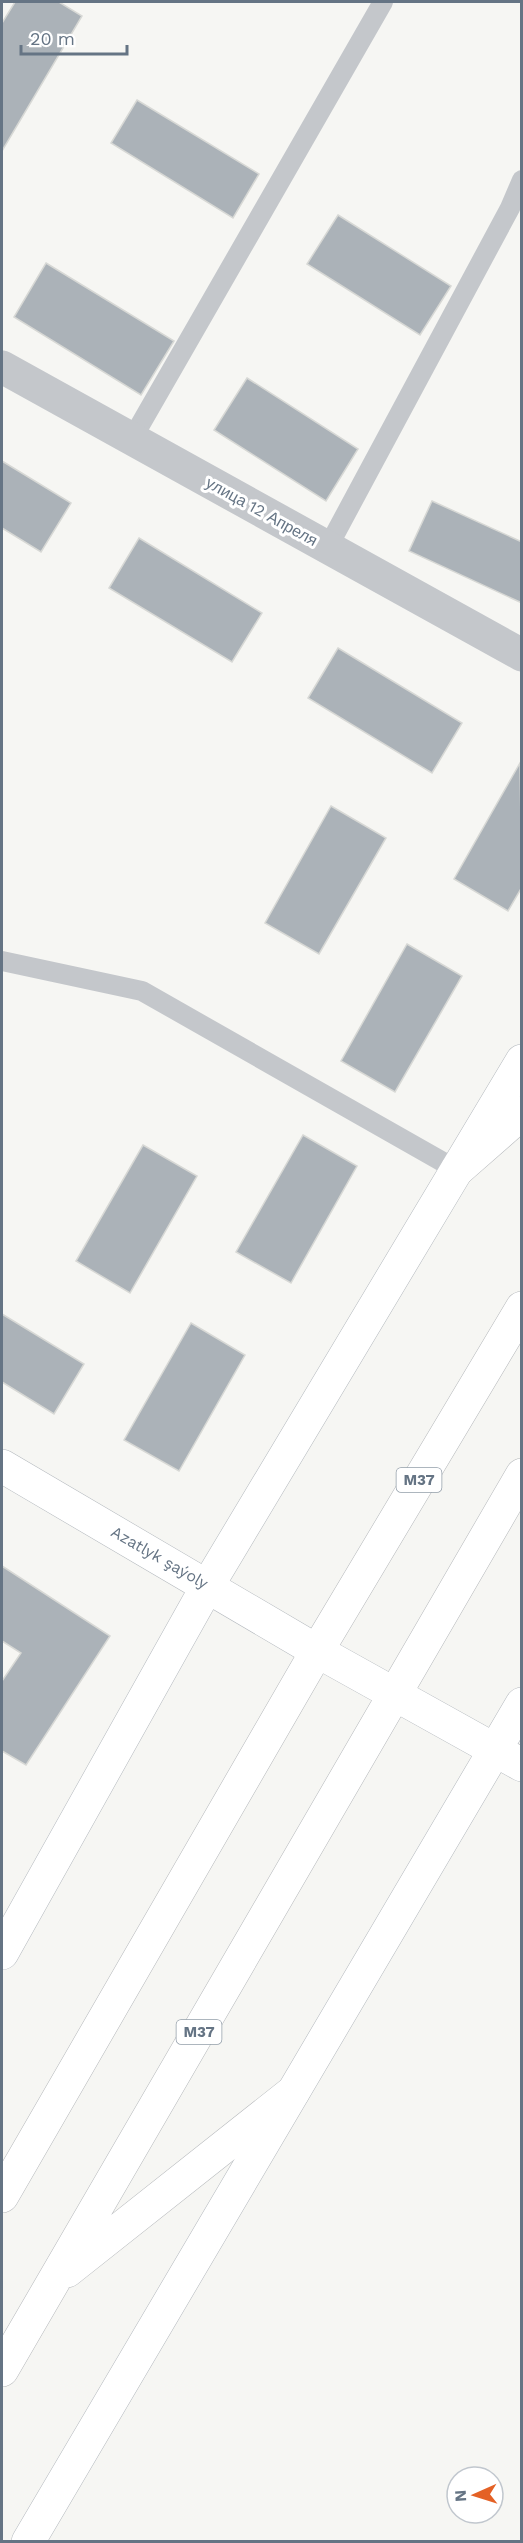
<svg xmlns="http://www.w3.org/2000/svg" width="523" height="2543" font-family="'Work Sans',sans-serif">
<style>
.building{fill:#abb2b8;stroke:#d7d8d5;stroke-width:1.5}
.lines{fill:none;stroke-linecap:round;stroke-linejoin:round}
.secondary-casing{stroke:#b4b9be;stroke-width:34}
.highway-casing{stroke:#b5b8bb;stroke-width:34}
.lane{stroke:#c4c7cb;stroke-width:20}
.street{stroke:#c4c7cb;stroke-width:33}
.secondary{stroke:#fff;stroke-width:33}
.highway{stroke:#fff;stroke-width:33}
.labels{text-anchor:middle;stroke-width:6;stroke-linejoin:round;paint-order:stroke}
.shield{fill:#fff;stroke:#939ea9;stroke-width:1.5}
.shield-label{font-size:15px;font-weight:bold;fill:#657484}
.street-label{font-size:16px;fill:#657484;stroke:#fff}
</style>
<rect width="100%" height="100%" fill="#f6f6f3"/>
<!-- building -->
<path class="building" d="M15 2H59L82 16 2 151V23Z
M137 100 259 174 233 218 111 143Z
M338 215 451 286 420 335 307 264Z
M46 263 174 341 141 395 14 317Z
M247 378 358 449 326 501 214 430Z
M2 461 71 503 41 552 2 528Z
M432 501 522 542V603L409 551Z
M139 538 262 613 232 662 109 588Z
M338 648 462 723 432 773 308 698Z
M520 763 522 887 508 911 454 879Z
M331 806 386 838 319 954 265 923Z
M407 944 462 976 395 1092 341 1061Z
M303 1135 357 1166 291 1283 236 1252Z
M143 1145 197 1176 130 1293 76 1261Z
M2 1314 84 1364 54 1414 2 1382Z
M191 1323 245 1355 179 1471 124 1440Z
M2 1566 110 1636 26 1765 2 1751V1681L21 1653 2 1641Z"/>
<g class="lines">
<defs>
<path id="secondary" d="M2 1466 317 1651 522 1765
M2 1953 208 1585 522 1061
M28 2542 522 1704"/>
<path id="highway" d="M457 1170 522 1113
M2 2196 317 1651 522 1308
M67 2271 293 2092
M2 2370 522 1475"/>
</defs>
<!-- secondary casing -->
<use href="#secondary" class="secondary-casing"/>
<!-- highway casing -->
<use href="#highway" class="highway-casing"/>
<!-- lane -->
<path class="lane" d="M132 439 383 2
M328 547 510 208 522 180
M2 961 142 991 457 1170"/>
<!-- street -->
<path class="street" d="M2 367 522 655"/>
<!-- secondary -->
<use href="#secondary" class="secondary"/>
<!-- highway -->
<use href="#highway" class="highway"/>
</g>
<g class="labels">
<!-- shield labels -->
<g class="shield">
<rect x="396.5" y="1468" width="45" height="24" rx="4.5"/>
<rect x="176.5" y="2020" width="45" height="24" rx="4.5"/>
</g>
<g class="shield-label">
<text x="419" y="1485">M37</text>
<text x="199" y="2037">M37</text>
</g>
<!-- street labels -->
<g class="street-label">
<text transform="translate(262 511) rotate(29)" y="6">улица 12 Апреля</text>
<text transform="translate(160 1557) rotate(30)" y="6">Azatlyk şaýoly</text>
</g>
</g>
<!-- border -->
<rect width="523" height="2543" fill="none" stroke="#657484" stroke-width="6"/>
<!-- north arrow -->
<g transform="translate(475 2495) rotate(267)"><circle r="28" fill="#ffffff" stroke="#c1c7ce" stroke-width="1.5"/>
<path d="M0-4.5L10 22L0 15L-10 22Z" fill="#e46125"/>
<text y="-9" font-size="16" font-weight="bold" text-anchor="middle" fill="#657484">N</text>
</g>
<!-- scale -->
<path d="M21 45v9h106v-9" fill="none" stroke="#657484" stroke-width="3"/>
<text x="30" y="45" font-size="18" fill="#657484" stroke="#ffffff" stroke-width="4.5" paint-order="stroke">20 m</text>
</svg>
